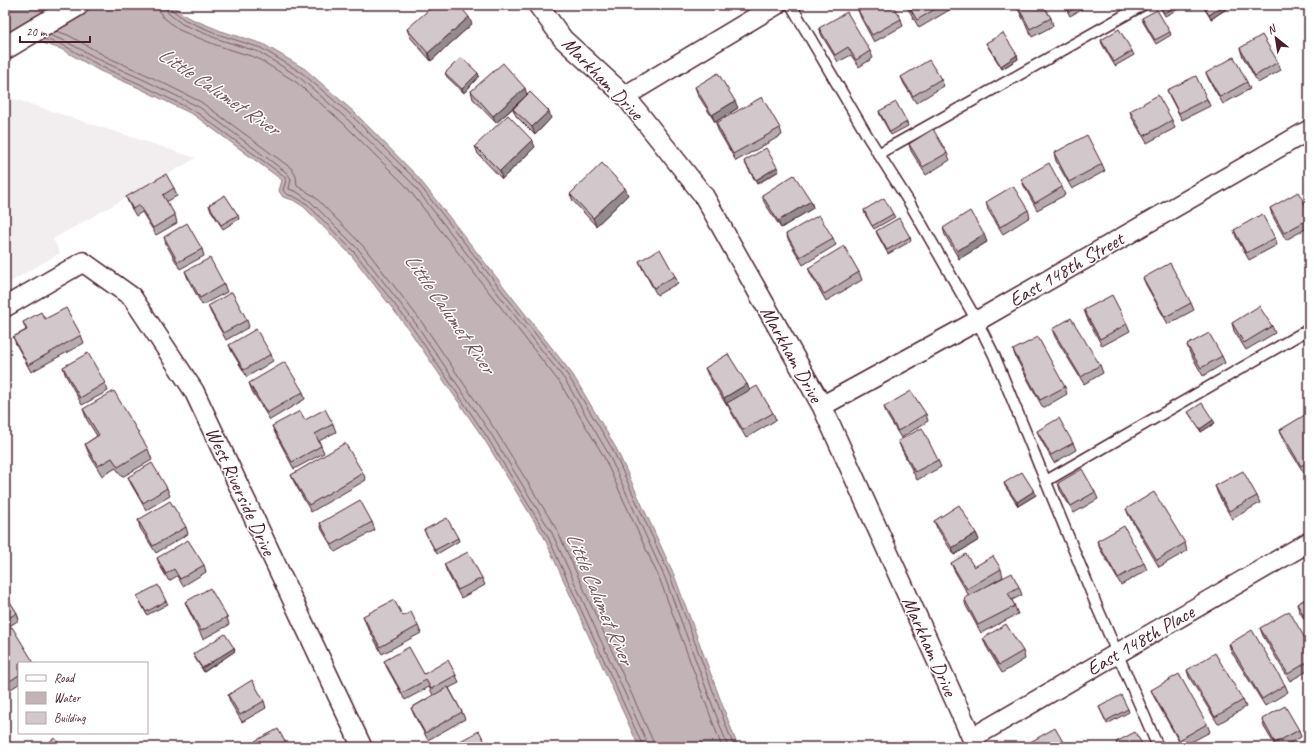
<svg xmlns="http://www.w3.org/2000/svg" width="1314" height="752" font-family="Caveat,sans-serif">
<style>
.built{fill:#f2eeef}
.water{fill:#c1b3b6;stroke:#91787e}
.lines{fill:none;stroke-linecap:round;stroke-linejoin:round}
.shore{stroke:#7a5a63;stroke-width:1}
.service-casing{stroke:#4a1f2b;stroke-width:13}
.minor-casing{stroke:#4a1f2b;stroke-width:22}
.primary-casing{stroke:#4a1f2b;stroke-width:25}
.service{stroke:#fff;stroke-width:10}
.minor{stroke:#fff;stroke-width:19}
.primary{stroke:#fff;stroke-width:22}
.wall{fill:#b5abaf;stroke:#4a1f2b}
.shaded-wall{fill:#938b8e;stroke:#4a1f2b}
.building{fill:#d2c7cb;stroke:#4a1f2b}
.labels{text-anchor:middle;stroke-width:3;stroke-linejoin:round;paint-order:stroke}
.street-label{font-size:20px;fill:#4a1f2b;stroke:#fff}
.water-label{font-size:21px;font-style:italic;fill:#74535c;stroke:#fff}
</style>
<rect width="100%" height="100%" fill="#fff"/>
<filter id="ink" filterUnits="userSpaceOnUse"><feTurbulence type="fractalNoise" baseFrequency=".025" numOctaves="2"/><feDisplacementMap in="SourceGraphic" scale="8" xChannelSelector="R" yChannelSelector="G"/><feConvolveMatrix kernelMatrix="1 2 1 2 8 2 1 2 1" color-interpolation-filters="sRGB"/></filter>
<g filter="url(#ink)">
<!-- built -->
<path class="built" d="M5 96 196 158 53 239 60 253 5 285Z"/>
<!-- water -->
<path class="water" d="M5 5H172L187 17 221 31 263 44 305 69 354 112 417 176 573 375 616 448 674 575 738 747H639L544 537 484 439 409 330 352 256 304 207 293 200 283 197 279 191 282 180 194 115 139 88 100 71 61 49 5 31Z"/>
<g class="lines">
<!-- shore -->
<path class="shore" d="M159 5V10L162 16 179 30 216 45 257 58 296 82 343 123 406 186 560 383 603 455 660 580 722 747
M165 5 168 13 182 24 218 39 259 52 299 77 347 119 411 182 565 380 608 453 665 578 728 747
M170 5 171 9 185 20 220 35 261 48 302 73 351 115 414 178 569 377 613 450 670 576 734 747
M56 31 68 35 107 57 145 74 201 102 291 168 296 176 297 186 314 196 364 247 421 321 496 431 557 530 652 739 654 747
M49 35 65 41 104 62 142 79 199 107 287 173 291 179 289 189 297 192 310 201 359 250 416 324 491 434 552 533 647 742 648 747
M44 39 63 45 102 67 140 84 196 112 284 176 286 180 283 190 286 194 295 197 307 204 355 253 412 327 487 437 547 535 642 744 643 747"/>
<defs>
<path id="service" d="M791 5 868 137 909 202 977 321 994 355 1098 609 1158 747
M878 154 1143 5
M1046 481 1309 329
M1306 747 1309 745"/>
<path id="minor" d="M538 5 563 39 625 96 704 196 822 406 976 747
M625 96 776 5
M5 307 83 262 132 297 194 391 362 747
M822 406 977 321 1309 130
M972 738 1309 542"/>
<path id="primary" d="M5 48 77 5"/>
</defs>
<!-- service casing -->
<use href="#service" class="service-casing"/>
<!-- minor casing -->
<use href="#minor" class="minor-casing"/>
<!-- primary casing -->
<use href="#primary" class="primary-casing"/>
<!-- service -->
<use href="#service" class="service"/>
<!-- minor -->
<use href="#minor" class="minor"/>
<!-- primary -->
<use href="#primary" class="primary"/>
</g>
<!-- wall -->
<path class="wall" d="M906 5H956V6L919 28Z
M1016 5H1043L1051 18 1053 26 1032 37Z
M1064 5H1089L1070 16Z
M1159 5H1186L1165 16Z
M1202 5H1227L1228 8 1211 19Z
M858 10 901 19 903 26 874 42 861 18Z
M1142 18 1170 32 1171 35 1156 44 1143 22Z
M472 24 431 61 410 37 407 29Z
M819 28 870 51 873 58 859 67 851 55 838 62 822 36Z
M1101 40 1132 51 1134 55 1115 66 1102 44Z
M986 43 1017 55 1018 59 1002 69 988 47Z
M1240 48 1278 62 1281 70 1258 83 1242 55Z
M445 73 479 76 464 93 447 77Z
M1206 73 1247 82 1250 89 1223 104 1209 80Z
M901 77 941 79 944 86 916 103 904 84Z
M695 87 738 108 715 122 698 95Z
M1167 90 1207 99 1210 106 1182 120 1170 97Z
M471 91 527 95 551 118 535 135 516 116 513 109 527 96 496 123 473 99Z
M879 111 907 122 908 126 891 135 880 115Z
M1130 111 1172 120 1175 128 1147 143 1132 118Z
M716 123 780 128 782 135 736 161 718 130Z
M909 144 947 153 950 160 926 175 911 151Z
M475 146 535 147 502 179 478 154Z
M1054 153 1102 164 1105 171 1072 189 1056 161Z
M744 161 779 171 757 184 746 165Z
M1021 179 1062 187 1065 195 1037 210 1024 186Z
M174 188 177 196 166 202 175 215 177 223 156 235 142 212 136 216 129 204 126 197Z
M570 194 628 195 596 226 573 201Z
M762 195 811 201 813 208 781 228 764 202Z
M986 202 1028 210 1030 217 1003 234 988 210Z
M209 205 238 215 239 219 223 229 210 209Z
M1270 208 1309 211V227L1286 240 1272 215Z
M864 210 893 214 895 217 874 229 865 214Z
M943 228 987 242 959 259 945 235Z
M1234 230 1275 238 1277 245 1249 260 1236 237Z
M876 231 910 237 911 241 888 254 877 234Z
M786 234 833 238 836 245 803 265 789 241Z
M164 237 202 249 204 256 180 269 166 244Z
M639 261 675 276 678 283 657 295 642 268Z
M808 268 859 272 862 280 826 301 811 275Z
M185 271 224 284 227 292 202 305 188 279Z
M1143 278 1191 303 1194 310 1168 324 1146 285Z
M208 306 247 320 249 327 226 340 211 313Z
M1084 310 1127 324 1130 331 1102 346 1087 318Z
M23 322 81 335 84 343 31 372 16 344 13 337 26 330Z
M1232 323 1272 326 1275 333 1246 350 1234 331Z
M1052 329 1100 365 1103 373 1084 384 1055 337Z
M229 345 271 354 273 361 247 377 232 352Z
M1187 345 1222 356 1225 363 1203 376 1190 353Z
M1013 350 1065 387 1067 394 1043 408 1016 358Z
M63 367 105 383 108 391 82 405 65 374Z
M705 368 747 384 749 390 773 413 776 420 746 438 730 410 728 405 727 406 708 375Z
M249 383 303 392 305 399 270 420 252 391Z
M884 407 926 414 928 421 901 438 887 415Z
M83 409 148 449 152 460 122 477 116 468 102 476 89 454 85 444 97 436 87 420Z
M1188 412 1215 423 1201 432 1190 415Z
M1309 414V470L1304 473 1282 438 1280 430Z
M305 420 333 424 336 432 319 441 324 453 294 469 275 433 272 426Z
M1037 431 1073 443 1076 450 1054 463 1040 438Z
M898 441 938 460 941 467 917 480 901 448Z
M363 473 366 480 311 512 294 482 291 475Z
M128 477 167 488 170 496 146 510 131 484Z
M1004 483 1034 491 1036 495 1018 506 1005 486Z
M1058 483 1095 492 1098 499 1074 513 1060 490Z
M1215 486 1257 496 1260 503 1232 519 1218 494Z
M1126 509 1185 543 1187 551 1159 567 1129 516Z
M138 520 186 527 188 534 156 553 140 528Z
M934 521 976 533 979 540 954 555 937 528Z
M372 522 375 530 335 552 322 530 320 523Z
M424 530 458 538 459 541 437 554 426 534Z
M1097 541 1144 563 1147 570 1121 585 1100 549Z
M157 558 204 565 206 572 183 586 177 576 169 581 160 566Z
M951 563 974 567 1001 569 1003 577 989 585 1019 587 1022 595 1012 600 1018 614 981 633 966 606 964 598 969 596 954 570Z
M444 564 482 578 485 585 461 598 447 572Z
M5 594 17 613 19 620 5 629Z
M137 596 166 601 168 604 147 615Z
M1309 597V627L1299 611 1297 604Z
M185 602 227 617 229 625 203 639 188 609Z
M363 616H403L418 626 421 633 382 654 366 624Z
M1260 628 1309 645V670L1290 681 1263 636Z
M5 631 19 663V684L9 690 5 683Z
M983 638 1023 651 1025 659 1002 673 986 646Z
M1229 644 1285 685 1288 692 1265 706 1231 651Z
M235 651 204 672 195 658 193 654Z
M384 661 424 674 456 675 459 683 449 688 462 712 465 719 428 740 414 715 411 708 433 695 429 687 405 700 387 668Z
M1187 670 1243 700 1246 707 1218 724 1189 677Z
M1151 690 1207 724 1210 732 1182 747 1154 697Z
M228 695 264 701 266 708 242 722 230 702Z
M1099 707 1128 709 1129 712 1107 724Z
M1262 719 1299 730 1301 737 1283 747H1276L1264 727Z"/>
<!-- shaded-wall -->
<path class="shaded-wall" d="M1225 5H1227L1228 8 1211 19 1209 15Z
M469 17 472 24 431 61 428 53Z
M1017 55 1018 59 1002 69 1001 66Z
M478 73 479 76 464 93 462 89Z
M525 88 527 95 496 123 493 116Z
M735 101 738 108 715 122 712 115Z
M549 111 551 118 535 135 532 127Z
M532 140 535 147 502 179 500 171Z
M777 167 779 171 757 184 756 180Z
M625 188 628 195 596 226 593 218Z
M811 201 813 208 781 228 778 221Z
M984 234 987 242 959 259 957 251Z
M747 384 750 391 727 406 724 398Z
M1213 420 1215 423 1201 432 1200 429Z
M1034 491 1036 495 1018 506 1017 502Z
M976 533 979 540 954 555 952 548Z
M5 557H6L8 564 5 566Z
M234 648 235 651 204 672 202 668Z"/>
<!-- building -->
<path class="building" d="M434 5H459L469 17 428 53 407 29Z
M868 5H893L901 19 872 35 858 10Z
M908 5H942L917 20Z
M1017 5H1043L1051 18 1030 29Z
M1065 5H1081L1069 12Z
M1159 5H1178L1164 13Z
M1203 5H1225L1209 15Z
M1157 10 1170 32 1155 40 1142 18Z
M847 12 870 51 856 60 848 47 835 55 819 28Z
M1119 29 1132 51 1114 62 1101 40Z
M1003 33 1017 55 1001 66 986 43Z
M1262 35 1278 62 1255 76 1240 48Z
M461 57 478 73 462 89 445 73Z
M1234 57 1247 82 1220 97 1206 73Z
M929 60 941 79 913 96 901 77Z
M503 63 525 88 493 116 471 91Z
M718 73 735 101 712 115 695 87Z
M1196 76 1207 99 1179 113 1167 90Z
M530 92 549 111 532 127 513 109Z
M1158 95 1172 120 1144 136 1130 111Z
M762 97 780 128 733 154 716 123Z
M896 102 907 122 890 132 879 111Z
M508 115 532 140 500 171 475 146Z
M933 129 947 153 923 167 909 144Z
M1087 135 1102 164 1069 182 1054 153Z
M766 148 777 167 756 180 744 161Z
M602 163 625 188 593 218 570 194Z
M1049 163 1062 187 1035 203 1021 179Z
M166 174 174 188 163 195 175 215 153 228 139 205 133 209 126 197Z
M794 175 811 201 778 221 762 195Z
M1013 186 1028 210 1000 227 986 202Z
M1298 192 1309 211V219L1284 233 1270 208Z
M225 195 238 215 221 225 209 205Z
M884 198 893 214 872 226 864 210Z
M970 211 984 234 957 251 943 228Z
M1262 214 1275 238 1246 253 1234 230Z
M819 215 833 238 800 257 786 234Z
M899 218 910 237 887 250 876 231Z
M187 223 202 249 178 262 164 237Z
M844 246 859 272 824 294 808 268Z
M660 249 675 276 654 288 639 261Z
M210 258 224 284 200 298 185 271Z
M1170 263 1191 303 1165 317 1143 278Z
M232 292 247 320 223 333 208 306Z
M1112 295 1127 324 1100 339 1084 310Z
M1259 306 1272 326 1244 343 1232 323Z
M66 308 81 335 28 365 13 337 27 330 23 322 41 312 45 319Z
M1071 318 1100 365 1081 377 1052 329Z
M256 329 271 354 244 370 229 345Z
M1209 333 1222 356 1201 368 1187 345Z
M1038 337 1065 387 1040 400 1013 350Z
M88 353 105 383 80 398 63 367Z
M728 354 747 384 724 398 705 368Z
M285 362 303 392 267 413 249 383Z
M757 386 773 413 743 430 727 403Z
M114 391 148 449 118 467 112 458 98 466 85 444 99 435 83 409Z
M911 391 926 414 898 431 884 407Z
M1202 403 1213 420 1200 429 1188 412Z
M325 409 333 424 315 434 321 446 292 462 272 426 300 411 305 420Z
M1308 413 1309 414V461L1301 466 1280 430Z
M1059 418 1073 443 1051 455 1037 431Z
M922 428 938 460 915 472 898 441Z
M345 443 363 473 309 505 291 475Z
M152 463 167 488 143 503 128 477Z
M1082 469 1095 492 1071 506 1058 483Z
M1243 471 1257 496 1229 511 1215 486Z
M1022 472 1034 491 1017 502 1004 483Z
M1154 492 1185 543 1157 560 1126 509Z
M360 500 372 522 332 545 320 523Z
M170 501 186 527 153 546 138 520Z
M959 505 976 533 952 548 934 521Z
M447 518 458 538 435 550 424 530Z
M1124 526 1144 563 1118 578 1097 541Z
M188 540 204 565 180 579 174 569 166 574 157 558Z
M468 552 482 578 458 590 444 564Z
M966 554 974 567 993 556 1001 569 967 589 951 563Z
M1012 573 1019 587 1008 593 1015 606 978 625 964 598Z
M158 585 166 601 146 612 137 596Z
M210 588 227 617 201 631 185 602Z
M5 594 17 613 5 620Z
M1309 597V624L1297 604Z
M394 600 403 616 411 612 418 626 380 647 363 616Z
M1289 611 1309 645V661L1288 674 1260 628Z
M1006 624 1023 651 999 665 983 638Z
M12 627 34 663H19V675L7 683 5 680V631Z
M1252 630 1285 685 1262 699 1229 644Z
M225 634 234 648 202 668 193 654Z
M409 647 424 674 448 660 456 675 431 689 426 680 402 693 384 661Z
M1215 653 1243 700 1215 717 1187 670Z
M1179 674 1207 724 1179 740 1151 690Z
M252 680 264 701 240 715 228 695Z
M448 687 462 712 425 733 411 708Z
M1121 695 1128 709 1106 721 1099 707Z
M1285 706 1299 730 1275 743 1262 719Z
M1055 728 1066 747H1026L1025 745Z
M278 729 288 747H258L255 741Z
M479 731 488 747H449Z
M1135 732 1144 747H1118L1116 742Z
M55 738 62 747H41Z"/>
</g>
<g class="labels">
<!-- street labels -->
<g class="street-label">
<text transform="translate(603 78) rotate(46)" y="7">Markham Drive</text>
<text transform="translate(1066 269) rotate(-30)" y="7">East 148th Street</text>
<text transform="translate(792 354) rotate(61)" y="7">Markham Drive</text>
<text transform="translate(241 491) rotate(65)" y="7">West Riverside Drive</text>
<text transform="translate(1140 640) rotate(-30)" y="7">East 148th Place</text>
<text transform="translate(930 646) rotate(66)" y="7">Markham Drive</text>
</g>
<!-- water labels -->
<g class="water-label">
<text transform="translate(219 91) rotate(34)" y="7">Little Calumet River</text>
<text transform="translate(450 313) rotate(55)" y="7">Little Calumet River</text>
<text transform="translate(600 598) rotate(67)" y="7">Little Calumet River</text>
</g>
</g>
<!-- margin -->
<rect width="1314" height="752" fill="none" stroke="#fff" stroke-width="20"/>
<rect x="10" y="10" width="1294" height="732" fill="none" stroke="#4a1f2b" stroke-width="1.5" filter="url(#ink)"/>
<!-- legend -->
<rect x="18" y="662" width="130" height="72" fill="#ffffff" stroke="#b7a5aa"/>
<rect x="26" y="675" width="20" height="6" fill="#ffffff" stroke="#b7a5aa"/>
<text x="54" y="682" font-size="12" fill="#4a1f2b">Road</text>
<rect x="26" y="692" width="20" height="12" fill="#c1b3b6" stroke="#b7a5aa"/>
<text x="54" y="702" font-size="12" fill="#4a1f2b">Water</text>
<rect x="26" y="712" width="20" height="12" fill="#d2c7cb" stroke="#b7a5aa"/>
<text x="54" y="722" font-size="12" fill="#4a1f2b">Building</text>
<!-- north arrow -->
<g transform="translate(1276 38) rotate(330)" stroke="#ffffff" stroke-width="3" paint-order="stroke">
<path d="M0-3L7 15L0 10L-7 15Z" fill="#4a1f2b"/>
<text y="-6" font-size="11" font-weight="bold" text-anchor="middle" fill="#4a1f2b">N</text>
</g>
<!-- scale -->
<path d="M20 36v6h70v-6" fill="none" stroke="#4a1f2b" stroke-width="2"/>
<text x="26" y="36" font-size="12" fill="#4a1f2b" stroke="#ffffff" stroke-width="3" paint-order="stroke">20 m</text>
</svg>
